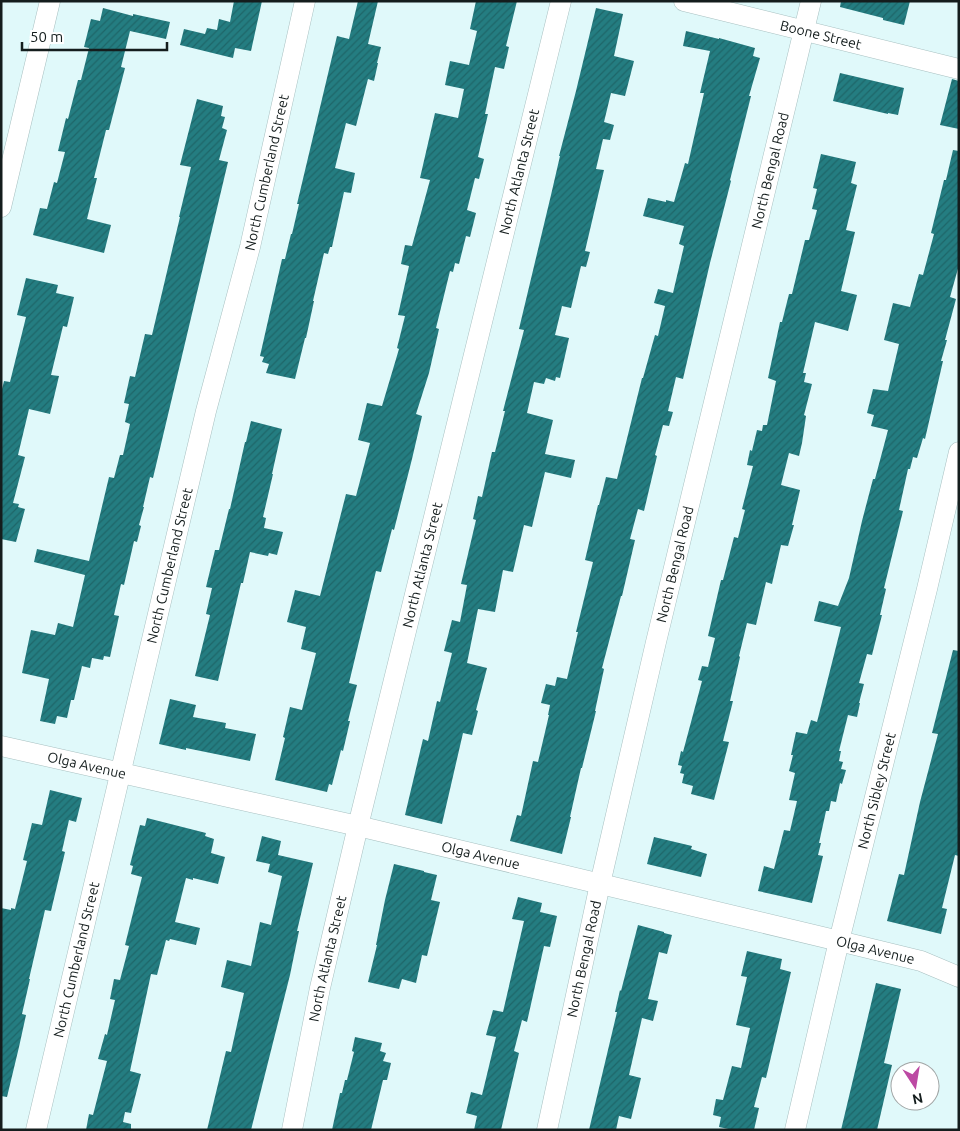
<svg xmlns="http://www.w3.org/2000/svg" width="960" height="1131" font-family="Ubuntu,sans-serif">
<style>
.building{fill:url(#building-hatch)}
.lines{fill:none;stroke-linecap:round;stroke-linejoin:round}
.street-casing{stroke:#a8c0c1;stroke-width:21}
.street{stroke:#fff;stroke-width:20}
.labels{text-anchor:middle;stroke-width:4;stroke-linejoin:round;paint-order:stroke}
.street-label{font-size:14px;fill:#141d1d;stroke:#fff}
</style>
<defs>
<pattern id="building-hatch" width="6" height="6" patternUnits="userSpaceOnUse" patternTransform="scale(1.25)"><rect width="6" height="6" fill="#247d81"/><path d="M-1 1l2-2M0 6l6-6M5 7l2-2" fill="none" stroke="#1e6669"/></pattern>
</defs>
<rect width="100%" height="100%" fill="#e0f9fa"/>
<!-- building -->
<path class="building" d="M234 1H262L251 51 235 48 233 58 180 45 184 29 205 34 207 28 217 30 219 19 230 22Z
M358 1H378L368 44 381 47 377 63H378L374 81 368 79 356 126 346 123 335 168 355 173 351 193 344 192 332 247H330L328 254 324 253 313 301H314L306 338H305L295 379 266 373 269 364 262 362 264 357 260 356 282 259H285L291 234H292L299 204H297L337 36 349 39Z
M476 1H517L506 46 509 47 504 69 495 67 485 114H488L478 157 484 159 479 179 475 178 467 210 476 213 470 237 466 236 459 264 455 263 453 272 450 271 436 328 439 329 429 373 416 414 422 416 412 459 394 530 392 529 381 572 376 571 349 683 357 685 348 721H350L343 751 341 750 332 785 329 784 327 792 275 780 285 738 283 737 290 707 302 710 316 653 301 649 306 627 287 622 295 590 320 596 346 494 356 496 370 443 358 440 367 403 382 406 399 349 397 348 405 316 398 315 409 266 401 264 405 245 412 246 430 180 420 178 435 113 458 118 464 89 445 85 450 61 469 65 477 31 470 29Z
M841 1H910L904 25 883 20V18L840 7Z
M103 8 133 16V14L170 22 166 39 130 31 121 67 125 68 109 130H106L94 178H97L87 219 111 225 104 253 33 235 40 208 47 209 54 182 57 183 65 152 58 151 66 118 68 119 78 80H81L89 48 84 47 91 19 100 21Z
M596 8 623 14 614 56 634 61 625 96 611 93 604 122 614 125 610 140 603 139 596 169 604 170 585 251 590 252 586 267 581 266 571 308 562 306 555 335 569 338 560 378 556 377 555 381 546 378 544 384 534 382 527 413 553 420 545 454 575 460 571 478 545 472 532 527 524 525 513 572 503 570 495 612 478 609 467 663 487 668 476 710 478 711 472 735 463 733 442 824 405 815 423 739 428 741 437 701 440 702 452 653 444 651 452 620 460 622 467 585 461 584 476 520 473 519 478 496 482 497 492 452H495L505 411H503L524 330 519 329 551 195 560 156H559L576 91Z
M686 31 719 39V38L755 48 753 56 760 58 749 96H751L730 180 731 181 710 263 686 366 683 379 676 377 668 411 673 412 669 426 663 425 655 455 657 456 644 511 638 509 630 539 635 540 622 596H621L602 668 604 669 595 711H596L582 768H581L570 817H571L562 854 510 841 517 815 521 816 533 761 538 762 549 715H548L550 705 541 703 546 684 555 686 557 677 567 679 578 632H576L593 562 585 560 598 505H599L606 477 617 479 642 378H643L655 335 658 336 665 306 654 303 658 289 673 293 684 246 679 244 684 226 643 216 648 198 666 202V200L674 202 685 163 688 164 704 93H700L710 51 683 46Z
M840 73 904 88 898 115 888 113V114L833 101Z
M952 79 959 81V129L940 125Z
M197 99 223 106 221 116 225 117 222 128 227 130 219 160 228 162 153 478 150 477 143 507H144L139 525 141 526 137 542 134 541 124 585 121 584 114 615 119 616 110 657 104 656 103 660 92 658 90 668 82 666 74 700H71L67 718 57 716 55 724 40 721 49 679 22 673 31 630 55 635 58 623 73 627 85 575 34 562 37 549 89 561 109 477 114 478 120 455H123L130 424 125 422 129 404 124 403 130 376 135 377 145 334 152 335 174 242 180 217H179L191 167 180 165Z
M953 150 959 151V265L950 297 956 299 945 340H947L941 361H943L925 439 923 438 917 458 913 457 910 469H908L899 510 903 511 884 588 886 589 880 615H882L872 655 867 654 859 683 864 684 859 703H860L857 717 848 715 839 751H841L839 761 843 762 841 769 846 770 842 784 840 783 836 802 831 801 829 811H826L819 843H821L818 855 823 856 812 903 758 891 764 866 774 869 784 830 790 831 797 801 789 800 795 773 789 771 793 755H791L796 732 807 734 811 720 817 722 841 627 814 621 819 601 838 606 849 578 862 521 873 479H875L888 430 871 426 874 415 867 413 873 389 888 391 899 344 884 340 893 303 910 307 919 274 923 275 934 234 931 233 944 180H946Z
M821 154 856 162 851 183 857 185 846 230 855 232 841 291 857 295 848 331 815 322 803 373H806L804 382 812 384 804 415 806 416 802 443 799 456 789 453 781 485 800 490 792 525H794L788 546 781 545 772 584 766 582 756 625 747 623 739 656 740 657 730 701H733L723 741 729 742 714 800 691 794 693 786 682 783 684 774 680 773 682 766 678 765 681 751 683 752 702 681 698 680 702 666 708 667 715 638 708 636 721 580H723L734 537 738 538 745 510 742 509 753 466 747 465 750 450 752 451 757 430 762 431 763 425H767L776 381 768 378 780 322H782L789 294H792L805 240H809L817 210 812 209 817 189 813 188Z
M26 278 58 285 56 293 74 297 67 327 63 326 51 375 59 376 50 414 29 409 18 455 25 457 13 503 19 504 18 507 25 509 16 542 1 539V393L4 381 10 382 26 317 17 315Z
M251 421 282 429 272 474H273L263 517 266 518 264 528 283 532 277 555 269 553 268 556 250 552 243 583H241L218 681 195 676 210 615 206 614 212 588 206 587 215 550H219L229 509H230L245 442H246Z
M953 650 959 651V856L955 855 942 908 947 909 941 934 887 921 899 874 904 875 920 802 938 734 932 733Z
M170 699 196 705 193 717 226 723 225 728 256 734 250 761 186 748V750L159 744Z
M50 790 82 798 76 822 69 820 62 851 65 852 51 911 45 910 29 979H30L22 1014 26 1015 19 1047 7 1097 1 1096V908L11 910V908L15 909 27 861 23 860 32 823 42 825Z
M147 818 206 833 205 836 214 839 211 853 225 857 218 884 193 878V880L186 878 175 922 200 928 196 945 170 939 169 941 166 940 157 975 151 974 130 1071 141 1074 131 1113 125 1112 123 1122 131 1124V1130H86L89 1114 93 1115 107 1061 98 1059 105 1034 107 1035 115 1000 110 999 114 979 120 980 129 946 125 945 142 877 131 874 133 866 130 865 140 825 145 826Z
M262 836 281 841 278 855 313 863 297 931H299L290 975 251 1130H207L226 1051 231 1052 244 993 221 987 227 960 251 966 260 922 271 925 282 876 268 872 270 864 256 861Z
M654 837 692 846 691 849 707 854 701 877 647 864Z
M394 864 424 871V872L437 875 431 900 440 902 427 956 422 955 416 983 402 979 399 989 368 982 377 945H376L385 900Z
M518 897 542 903 540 912 557 916 550 947 544 946 527 1022 522 1020 514 1051 519 1053 501 1130H474L477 1116 466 1113 471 1092 482 1095 496 1037 486 1035 493 1010 503 1012 524 921 512 919Z
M638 925 664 932V933L672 935 667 954 659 952 648 999 658 1001 653 1021 642 1018 629 1075 641 1078 631 1119 619 1116 616 1130H589L617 1012H615L620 990 621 991Z
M747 951 782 959 780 969 791 972 766 1078 762 1077 754 1107 759 1108 754 1130H733L719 1127 721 1117 713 1115 716 1099 723 1100 732 1066 741 1068 750 1028 736 1025 747 977 741 976Z
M876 983 901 989 884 1063 892 1065 877 1130H841Z
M355 1037 382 1043 380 1051 386 1053 383 1061 391 1063 387 1080H383L371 1130H332L340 1093H342L345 1080H347L354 1052 352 1051Z"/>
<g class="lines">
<defs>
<g id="street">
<path id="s1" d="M684 1 959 69"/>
<path d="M1 207 50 1"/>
<path id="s2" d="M1 746 358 826 839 941 921 961 959 977"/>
<path id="s3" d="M36 1130 206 411 250 247 305 1"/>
<path id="s4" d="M292 1130 320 988 358 826 561 1"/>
<path id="s5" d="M547 1130 600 884 656 642 811 1"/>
<path id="s6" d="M795 1130 839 941 927 589 959 452"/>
</g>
</defs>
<!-- street casing -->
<use href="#street" class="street-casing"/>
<!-- street -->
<use href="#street" class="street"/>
</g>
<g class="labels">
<!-- street labels -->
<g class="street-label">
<text dy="5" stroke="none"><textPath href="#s1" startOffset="141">Boone Street</textPath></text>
<text dy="5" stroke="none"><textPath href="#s4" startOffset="985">North Atlanta Street</textPath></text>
<text dy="5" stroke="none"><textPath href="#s5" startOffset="985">North Bengal Road</textPath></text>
<text dy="5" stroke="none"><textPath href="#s3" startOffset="985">North Cumberland Street</textPath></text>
<text dy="5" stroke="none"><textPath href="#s5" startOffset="580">North Bengal Road</textPath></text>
<text dy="5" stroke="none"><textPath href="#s3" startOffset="580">North Cumberland Street</textPath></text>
<text dy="5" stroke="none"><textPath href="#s4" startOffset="580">North Atlanta Street</textPath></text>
<text dy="5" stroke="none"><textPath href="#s2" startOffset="88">Olga Avenue</textPath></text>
<text dy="5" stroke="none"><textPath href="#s6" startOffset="349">North Sibley Street</textPath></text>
<text dy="5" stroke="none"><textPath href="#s2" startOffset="492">Olga Avenue</textPath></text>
<text dy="5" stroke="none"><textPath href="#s2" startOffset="898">Olga Avenue</textPath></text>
<text dy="5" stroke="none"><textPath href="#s4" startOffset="175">North Atlanta Street</textPath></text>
<text dy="5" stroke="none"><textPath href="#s3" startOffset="175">North Cumberland Street</textPath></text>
<text dy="5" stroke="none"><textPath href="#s5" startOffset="175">North Bengal Road</textPath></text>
</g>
</g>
<!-- border -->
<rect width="960" height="1131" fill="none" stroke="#141d1d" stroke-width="5"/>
<!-- north arrow -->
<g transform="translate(915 1086) rotate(168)"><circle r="24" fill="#ffffff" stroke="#a1a5a5"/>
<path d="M0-4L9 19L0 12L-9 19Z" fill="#bc49a3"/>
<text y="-8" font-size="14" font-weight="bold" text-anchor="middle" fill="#141d1d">N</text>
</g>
<!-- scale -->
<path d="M22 42v8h145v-8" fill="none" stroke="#141d1d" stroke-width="2.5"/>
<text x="30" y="42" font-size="15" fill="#141d1d" stroke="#ffffff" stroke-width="4" paint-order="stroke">50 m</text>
</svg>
